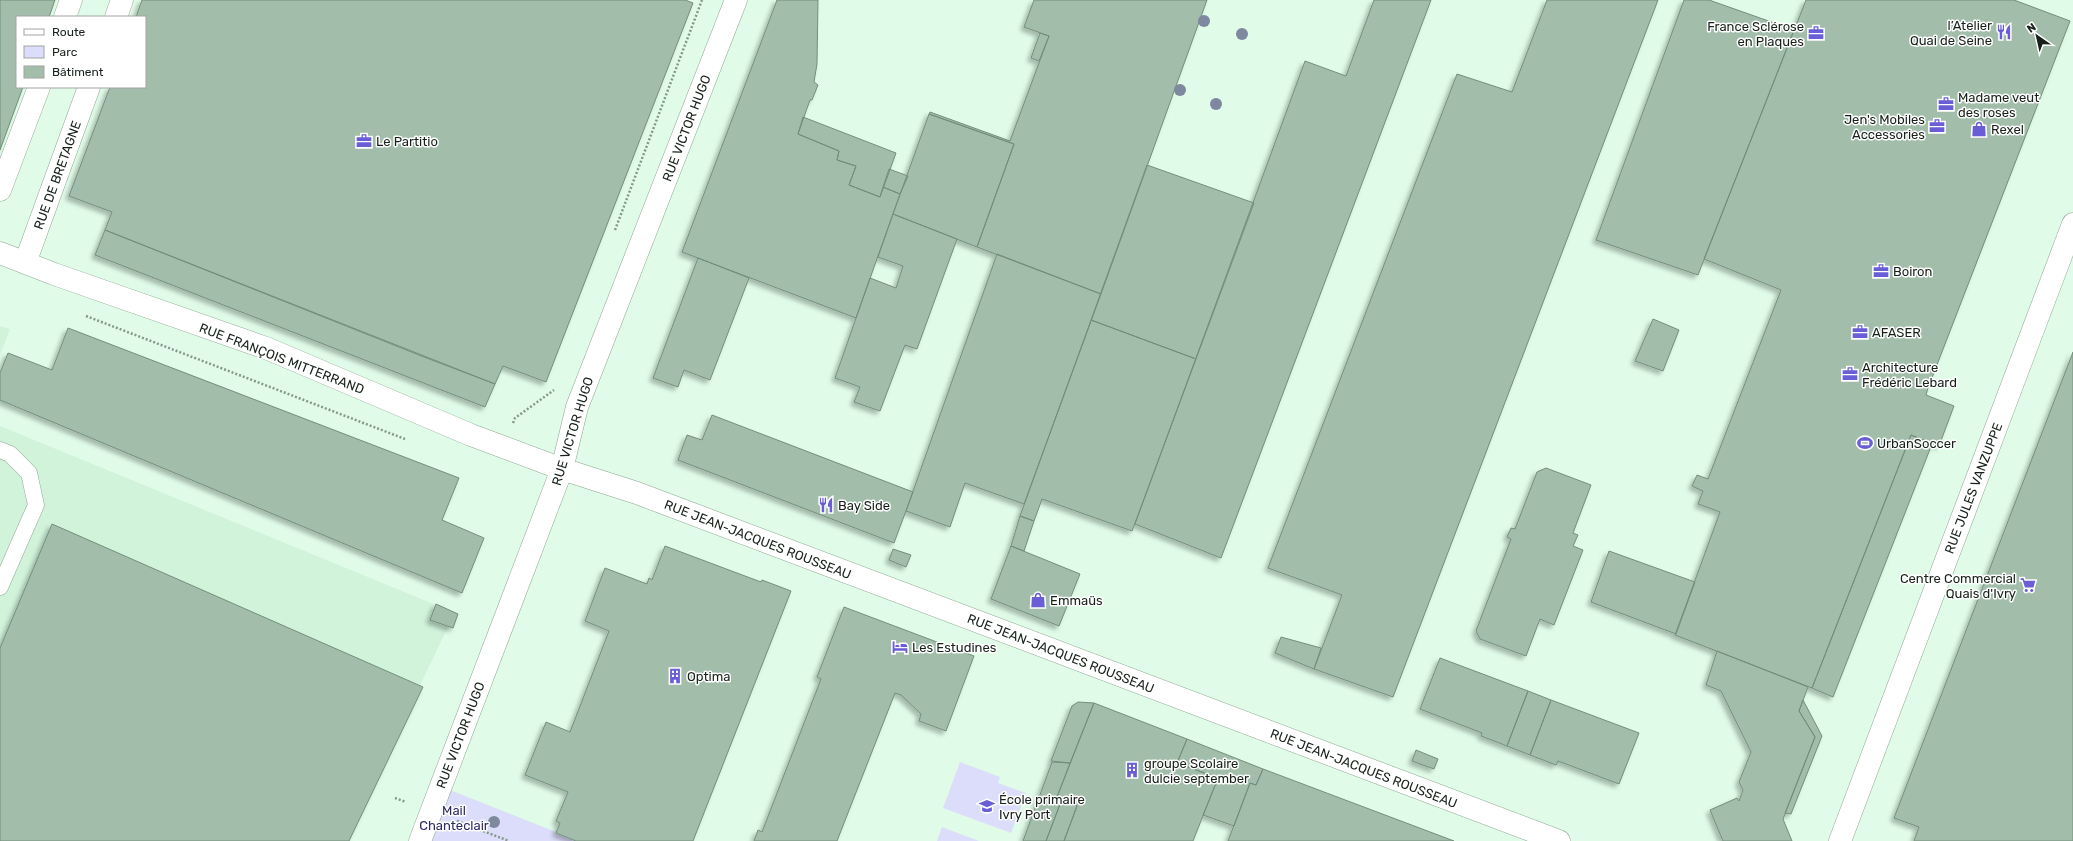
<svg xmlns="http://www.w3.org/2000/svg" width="2073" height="841" font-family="Rubik,sans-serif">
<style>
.built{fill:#d0f3da}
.green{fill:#dcddfa}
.building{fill:#a2bdaa;stroke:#748e7c;filter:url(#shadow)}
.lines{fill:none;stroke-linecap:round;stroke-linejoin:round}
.service-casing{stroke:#8da794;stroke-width:17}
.minor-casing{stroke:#8da794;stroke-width:23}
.secondary-casing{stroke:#8da794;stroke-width:23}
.path{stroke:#84988a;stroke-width:2.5;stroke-dasharray:2 2;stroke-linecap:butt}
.service{stroke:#fff;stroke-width:16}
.minor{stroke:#fff;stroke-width:22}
.secondary{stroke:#fff;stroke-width:22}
.tree{fill:#7e889e}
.labels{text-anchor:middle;stroke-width:3;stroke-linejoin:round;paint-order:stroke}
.poi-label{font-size:13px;fill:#17211a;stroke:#fff;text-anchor:start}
.street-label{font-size:13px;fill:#17211a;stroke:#fff}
.park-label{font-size:13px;fill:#2e2962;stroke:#fff}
</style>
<defs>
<filter id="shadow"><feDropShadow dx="-3.5" dy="3.5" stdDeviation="2" flood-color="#0004"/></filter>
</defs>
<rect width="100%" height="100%" fill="#e0fce8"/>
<!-- built -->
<path class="built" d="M0 326 10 329 0 355Z
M0 426 458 614 453 628 448 627 345 841H0Z"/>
<!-- green -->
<path class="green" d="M960 762 1000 777 998 783 1026 793 1011 833 943 808Z
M440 786 579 841H426Z
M942 827 979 841H937Z"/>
<!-- building -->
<path class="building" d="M0 0H55L49 17H17V87H23L0 150Z
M142 0H685L693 3 546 382 503 366 495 384 105 230 112 212 69 196 110 87H145V17H136Z
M777 0H818L817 64 814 82 818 85 812 100H810L798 134 839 151 837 160 856 166 849 185 880 197 883 187 900 194 856 318 682 252Z
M1034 0H1207L1101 294 977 247 1014 144 929 114 930 112 1010 141 1049 36 1024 27Z
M1374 0H1431L1221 558 1135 524 1305 61 1346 76Z
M1547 0H1658L1393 697 1314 669 1342 595 1268 568 1457 74 1512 92Z
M1684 0H1709L1794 30 1698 275 1596 240Z
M1806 0H2014L2070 21 1928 388 1926 395 1954 406 1939 446 1911 435 1812 688 1675 635 1720 512 1698 504 1703 491 1692 486 1697 475 1708 479 1781 290 1704 259Z
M1040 33 1049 36 1039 61 1031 58Z
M929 114 1014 144 977 247 893 214Z
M803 117 896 153 880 197 849 185 856 166 837 160 839 151 798 134Z
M1147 165 1254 203 1196 359 1091 320Z
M889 169 908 176 900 194 883 187Z
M893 214 957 239 917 349 905 345 880 411 854 402 860 387 835 378 870 278 896 288 903 266 878 257Z
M105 230 424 357 495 384 485 407 95 255Z
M997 254 1101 294 1024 504 965 483 950 527 906 511Z
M698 258 749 278 710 380 684 370 678 387 653 378Z
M1653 319 1679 330 1663 371 1635 361Z
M1091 320 1196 359 1132 531 1042 499 1034 521 1020 516Z
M68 328 459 478 442 520 484 538 462 593 0 400V373L8 353 52 370Z
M2073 352V841H1914L1919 827 1894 818Z
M712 415 913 492 894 543 678 460 687 435 702 440Z
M1911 435 1932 444 1833 697 1812 688Z
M1546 468 1591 485 1573 533 1578 535 1573 546 1583 550 1554 625 1540 619 1526 656 1480 639 1476 631 1511 539 1507 537 1511 528 1515 529 1537 472Z
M1020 516 1034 521 1024 551 1011 546Z
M52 524 423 687 349 841H0V648Z
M665 546 761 582 762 580 791 591 693 841H576L556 833 560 823 556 821 568 792 525 775 546 722 570 732 609 631 585 621 605 568 647 584 649 578 652 580Z
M1011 546 1080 574 1059 626 991 599Z
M893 549 911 555 906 567 889 560Z
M1609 551 1695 582 1676 634 1591 602Z
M436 604 458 614 453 628 430 620Z
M844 607 974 656 946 731 919 721 921 714 901 695 895 693 837 841H754L758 830 762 832 821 679 817 677Z
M1281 637 1321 648 1314 669 1275 653Z
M1717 651 1808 687 1799 711 1815 737 1783 819 1792 841H1723L1710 810 1737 798 1739 801 1743 790 1739 782 1751 752 1721 691 1706 685Z
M1440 658 1528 691 1507 746 1481 736 1482 733 1420 709Z
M1528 691 1551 700 1530 755 1507 746Z
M1551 700 1639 733 1619 784 1558 761 1556 765 1530 755Z
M1803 700 1822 736 1791 814 1785 813 1815 737 1799 711Z
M1078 702 1094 703 1070 763 1051 761 1072 706Z
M1094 703 1187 739 1177 763 1218 778 1193 841H1064L1077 806 1057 797Z
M1187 739 1263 769 1256 785 1250 783 1234 826 1203 815 1218 778 1177 763Z
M1416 750 1438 759 1434 769 1412 761Z
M1052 762 1070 763 1057 797 1062 799 1046 841H1023Z
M1263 769 1454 841H1228L1250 783 1256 785Z
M1062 799 1077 806 1064 841H1046Z"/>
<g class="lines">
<defs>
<path id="service" d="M0 450 10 454 29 473 36 505 0 587"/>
<path id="minor" d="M65 17 71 0
M116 17 122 0
M0 190 39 87
M0 253 54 274 266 348 471 435 562 469 637 493 1559 841
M25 263 89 87
M1840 841 2073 224"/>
<path id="secondary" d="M420 841 562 469 577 407 736 0"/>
</defs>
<!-- service casing -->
<use href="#service" class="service-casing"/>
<!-- minor casing -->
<use href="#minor" class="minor-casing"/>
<!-- secondary casing -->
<use href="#secondary" class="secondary-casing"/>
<!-- path -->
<path class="path" d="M615 230 702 0
M86 316 405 439
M513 423 515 418 554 390
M395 798 406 802
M457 821 509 841"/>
<!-- service -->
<use href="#service" class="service"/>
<!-- minor -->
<use href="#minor" class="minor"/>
<!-- secondary -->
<use href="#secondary" class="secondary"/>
</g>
<!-- trees -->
<g class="tree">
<circle cx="1204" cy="21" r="6"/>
<circle cx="1242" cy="34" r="6"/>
<circle cx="1180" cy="90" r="6"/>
<circle cx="1216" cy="104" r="6"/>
<circle cx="494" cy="822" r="6"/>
</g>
<!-- icons -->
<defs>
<symbol id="restaurant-bare" viewBox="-9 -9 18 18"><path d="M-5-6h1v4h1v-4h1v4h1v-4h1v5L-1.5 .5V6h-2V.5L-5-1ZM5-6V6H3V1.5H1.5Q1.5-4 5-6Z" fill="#6a5ed7" stroke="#fff" stroke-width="2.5" paint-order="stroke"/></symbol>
<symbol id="office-bare" viewBox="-9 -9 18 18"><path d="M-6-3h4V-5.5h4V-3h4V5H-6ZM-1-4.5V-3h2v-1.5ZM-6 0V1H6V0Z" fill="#6a5ed7" stroke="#fff" stroke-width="2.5" paint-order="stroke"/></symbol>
<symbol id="shop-bare" viewBox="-9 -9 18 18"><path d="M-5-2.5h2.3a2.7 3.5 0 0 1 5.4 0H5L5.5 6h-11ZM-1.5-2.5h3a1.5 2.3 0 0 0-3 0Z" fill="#6a5ed7" stroke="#fff" stroke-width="2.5" paint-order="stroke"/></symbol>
<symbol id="stadium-bare" viewBox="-9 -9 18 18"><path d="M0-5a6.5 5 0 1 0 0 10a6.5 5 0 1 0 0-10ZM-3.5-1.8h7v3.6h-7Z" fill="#6a5ed7" stroke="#fff" stroke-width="2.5" paint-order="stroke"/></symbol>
<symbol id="supermarket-bare" viewBox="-9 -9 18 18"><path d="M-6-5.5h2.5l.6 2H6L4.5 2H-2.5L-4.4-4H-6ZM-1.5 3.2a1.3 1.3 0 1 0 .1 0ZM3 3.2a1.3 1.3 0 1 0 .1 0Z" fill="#6a5ed7" stroke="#fff" stroke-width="2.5" paint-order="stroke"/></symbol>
<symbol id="hotel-bare" viewBox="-9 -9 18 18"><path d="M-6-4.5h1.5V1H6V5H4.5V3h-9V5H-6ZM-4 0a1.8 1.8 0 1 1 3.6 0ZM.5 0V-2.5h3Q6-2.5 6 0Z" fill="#6a5ed7" stroke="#fff" stroke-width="2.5" paint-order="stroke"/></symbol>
<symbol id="building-bare" viewBox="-9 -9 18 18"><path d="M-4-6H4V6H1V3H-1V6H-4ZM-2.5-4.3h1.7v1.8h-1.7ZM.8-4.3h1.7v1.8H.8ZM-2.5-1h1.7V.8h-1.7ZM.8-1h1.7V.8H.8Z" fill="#6a5ed7" stroke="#fff" stroke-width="2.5" paint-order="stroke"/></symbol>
<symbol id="school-bare" viewBox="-9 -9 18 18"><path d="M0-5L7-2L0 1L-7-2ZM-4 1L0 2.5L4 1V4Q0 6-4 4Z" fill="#6a5ed7" stroke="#fff" stroke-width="2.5" paint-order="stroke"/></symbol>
</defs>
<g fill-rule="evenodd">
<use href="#restaurant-bare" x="1993" y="21" width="22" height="22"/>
<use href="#office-bare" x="1805" y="22" width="22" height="22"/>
<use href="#office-bare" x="1935" y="93" width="22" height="22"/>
<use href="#office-bare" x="1926" y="115" width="22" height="22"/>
<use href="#shop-bare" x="1968" y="118" width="22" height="22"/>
<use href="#office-bare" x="353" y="130" width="22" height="22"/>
<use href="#office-bare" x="1870" y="260" width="22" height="22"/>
<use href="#office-bare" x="1849" y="321" width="22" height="22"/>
<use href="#office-bare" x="1839" y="363" width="22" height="22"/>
<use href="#stadium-bare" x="1854" y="432" width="22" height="22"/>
<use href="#restaurant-bare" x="815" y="494" width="22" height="22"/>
<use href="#supermarket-bare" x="2017" y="574" width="22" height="22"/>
<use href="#shop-bare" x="1027" y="589" width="22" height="22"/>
<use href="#hotel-bare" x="889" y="636" width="22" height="22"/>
<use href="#building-bare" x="664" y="665" width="22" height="22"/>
<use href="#building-bare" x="1121" y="759" width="22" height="22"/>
<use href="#school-bare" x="976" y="795" width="22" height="22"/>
</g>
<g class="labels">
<!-- poi labels -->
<g class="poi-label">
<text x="1992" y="30" text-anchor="end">l’Atelier<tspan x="1992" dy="15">Quai de Seine</tspan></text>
<text x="1804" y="31" text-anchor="end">France Sclérose<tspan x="1804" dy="15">en Plaques</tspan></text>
<text x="1958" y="102">Madame veut<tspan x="1958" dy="15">des roses</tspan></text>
<text x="1925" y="124" text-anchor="end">Jen's Mobiles<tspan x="1925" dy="15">Accessories</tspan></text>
<text x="1991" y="134">Rexel</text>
<text x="376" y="146">Le Partitio</text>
<text x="1893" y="276">Boiron</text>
<text x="1872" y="337">AFASER</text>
<text x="1862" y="372">Architecture<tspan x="1862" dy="15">Frédéric Lebard</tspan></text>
<text x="1877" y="448">UrbanSoccer</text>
<text x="838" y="510">Bay Side</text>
<text x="2016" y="583" text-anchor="end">Centre Commercial<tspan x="2016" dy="15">Quais d'Ivry</tspan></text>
<text x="1050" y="605">Emmaüs</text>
<text x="912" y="652">Les Estudines</text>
<text x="687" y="681">Optima</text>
<text x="1144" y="768">groupe Scolaire<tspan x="1144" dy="15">dulcie september</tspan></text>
<text x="999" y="804">École primaire<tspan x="999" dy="15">Ivry Port</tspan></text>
</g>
<!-- street labels -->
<g class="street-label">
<text transform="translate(686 128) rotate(-69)" y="5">RUE VICTOR HUGO</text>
<text transform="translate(57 175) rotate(-70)" y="5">RUE DE BRETAGNE</text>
<text transform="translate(282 358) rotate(21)" y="5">RUE FRANÇOIS MITTERRAND</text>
<text transform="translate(572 431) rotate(-73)" y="5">RUE VICTOR HUGO</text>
<text transform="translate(1973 488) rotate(-69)" y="5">RUE JULES VANZUPPE</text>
<text transform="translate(758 539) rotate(21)" y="5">RUE JEAN-JACQUES ROUSSEAU</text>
<text transform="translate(1061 653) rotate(21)" y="5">RUE JEAN-JACQUES ROUSSEAU</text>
<text transform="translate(460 735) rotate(-69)" y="5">RUE VICTOR HUGO</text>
<text transform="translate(1364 768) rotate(21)" y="5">RUE JEAN-JACQUES ROUSSEAU</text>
</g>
<!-- park labels -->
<g class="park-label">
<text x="454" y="815">Mail<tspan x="454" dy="15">Chanteclair</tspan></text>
</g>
</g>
<!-- legend -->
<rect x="16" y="16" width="130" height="72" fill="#ffffff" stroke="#a2a6a3"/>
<rect x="24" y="29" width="20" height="6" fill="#ffffff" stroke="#a2a6a3"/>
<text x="52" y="36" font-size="12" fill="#17211a">Route</text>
<rect x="24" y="46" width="20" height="12" fill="#dcddfa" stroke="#a2a6a3"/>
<text x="52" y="56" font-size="12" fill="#17211a">Parc</text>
<rect x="24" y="66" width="20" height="12" fill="#a2bdaa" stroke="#a2a6a3"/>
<text x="52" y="76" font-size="12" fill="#17211a">Bâtiment</text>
<!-- north arrow -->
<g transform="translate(2037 36) rotate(326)" stroke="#ffffff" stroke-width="3" paint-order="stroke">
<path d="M0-3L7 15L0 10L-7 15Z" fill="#17211a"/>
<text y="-6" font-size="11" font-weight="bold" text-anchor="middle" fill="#17211a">N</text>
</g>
</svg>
